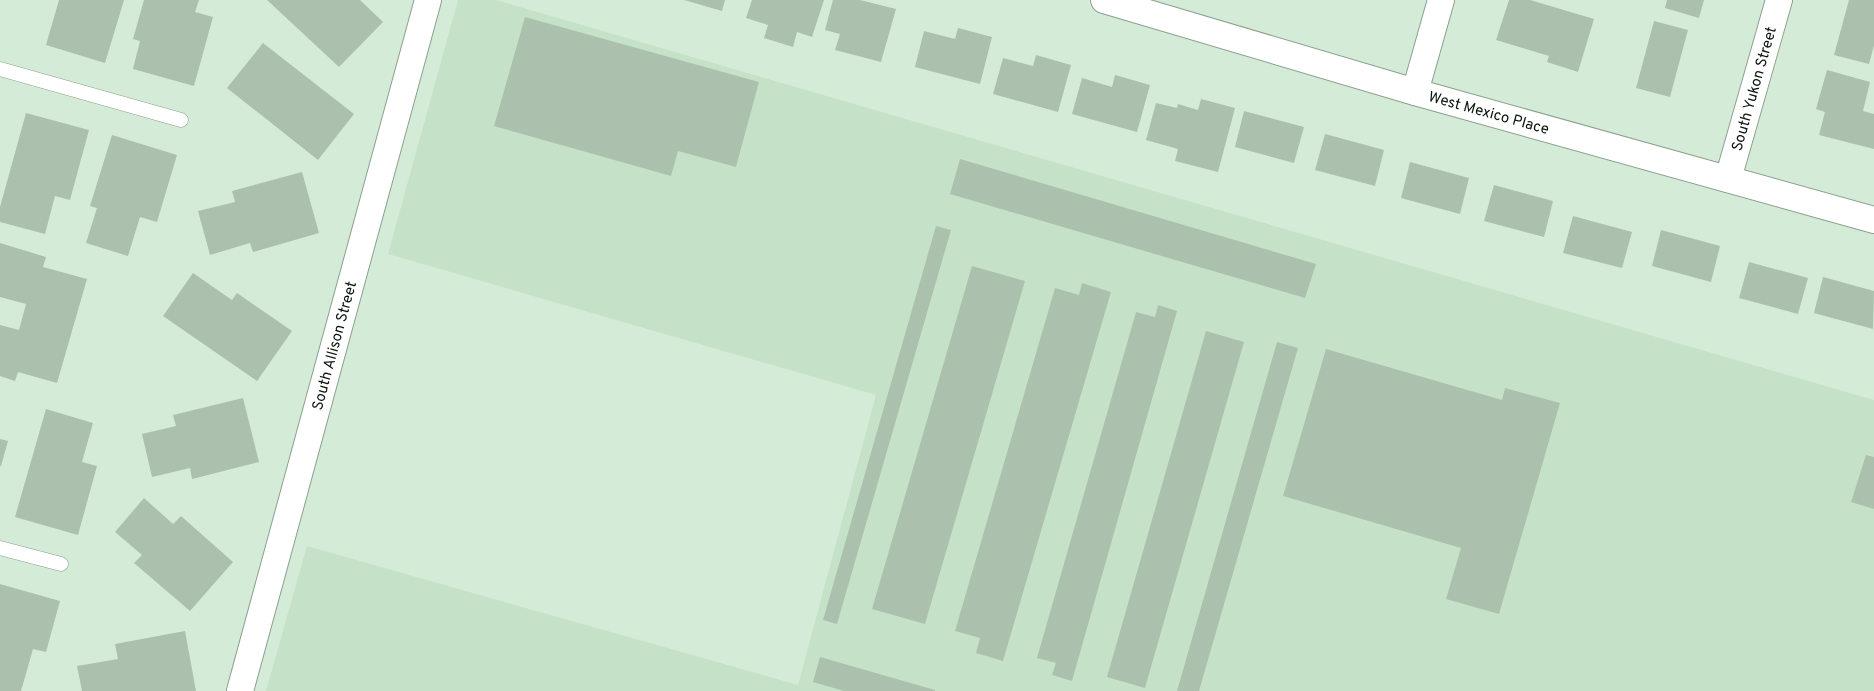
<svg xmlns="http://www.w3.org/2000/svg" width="1874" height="691" font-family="Overpass,sans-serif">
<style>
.built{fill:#c5e2c9}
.building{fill:#abc1ae}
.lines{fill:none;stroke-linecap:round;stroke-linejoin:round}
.service-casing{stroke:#8ba08f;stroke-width:15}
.minor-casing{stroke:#8ba08f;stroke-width:28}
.service{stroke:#fff;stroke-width:14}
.minor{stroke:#fff;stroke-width:26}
.labels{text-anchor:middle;stroke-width:4.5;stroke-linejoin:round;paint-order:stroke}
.street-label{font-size:15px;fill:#0c140e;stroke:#e1f8e5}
</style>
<rect width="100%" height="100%" fill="#d4ebd8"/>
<!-- built -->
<path class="built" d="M458 0H496L1874 400V691H266L307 546 798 685 876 395 388 254Z"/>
<!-- building -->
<path class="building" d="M59 0H124L105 63 46 45Z
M144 0H199L195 12 213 17 194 86 133 69 140 41 133 39Z
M267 0H360L383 22 339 67Z
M684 0H725L722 11Z
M752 0H824L812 37 797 32 793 47 764 38 768 25 746 18Z
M833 0H860L896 9 881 62 835 50 840 34 825 30Z
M1509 0H1530L1594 19 1578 72 1547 62 1549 56 1496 40Z
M1667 0H1704L1699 18 1665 8Z
M1849 0H1874V45L1869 64 1834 55Z
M525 17 759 82 736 167 678 151 671 176 494 126Z
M1654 21 1688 30 1670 97 1636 88Z
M958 28 992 37 980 84 915 67 924 31 955 39Z
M263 43 354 114 318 160 227 88Z
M1036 55 1071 65 1058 112 993 94 1003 58 1033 66Z
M1827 70 1870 82 1863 111 1874 114V149L1819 135 1825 112 1816 109Z
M1115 75 1150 85 1137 132 1072 114 1082 78 1112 87Z
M1201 99 1235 108 1218 172 1175 161 1178 149 1146 140 1156 103 1177 108 1178 104 1198 110Z
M1244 111 1304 127 1294 163 1235 147Z
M26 113 89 130 70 200 55 196 45 234 0 222V207Z
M1325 134 1384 150 1375 186 1315 170Z
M112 135 177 155 157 222 140 217 128 256 86 243 97 208 90 206Z
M960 159 1316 264 1305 298 950 194Z
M1410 162 1469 178 1460 214 1401 198Z
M302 172 319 233 253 252 250 243 210 255 198 211 235 202 232 191Z
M1494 185 1553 201 1544 237 1484 221Z
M1573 216 1632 232 1622 268 1563 253Z
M936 226 951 230 837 624 823 620Z
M1661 230 1720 246 1711 282 1652 266Z
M0 243 46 257 43 267 87 279 57 383 18 372 15 381 0 376V325L19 330 26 304 0 297Z
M1749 262 1808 278 1798 314 1739 298Z
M972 266 1025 281 925 624 872 609Z
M193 273 232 300 237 293 292 331 257 381 163 316Z
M1823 277 1874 291 1873 329 1814 313Z
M1082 283 1111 292 1003 661 976 653 980 638 955 631 1055 288 1079 295Z
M1158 305 1177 311 1072 681 1052 675 1056 663 1037 658 1136 312 1155 317Z
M1206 331 1244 342 1145 688 1107 677Z
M1277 342 1298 348 1199 691H1177Z
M1326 349 1502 400 1505 388 1560 403 1499 614 1446 599 1461 548 1283 496Z
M243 398 259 462 192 479 190 468 152 477 142 434 176 426 173 415Z
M46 409 93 423 82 462 97 466 78 535 15 517Z
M0 439 8 441 1 466H0Z
M1866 455 1874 457V509L1851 502Z
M144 498 173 524 181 516 233 562 190 611 134 563 142 555 115 532Z
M0 584 60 601 46 652 33 649 21 691H0Z
M185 631 196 691H82L77 666 118 659 115 644Z
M820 657 935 690V691H844L813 682Z"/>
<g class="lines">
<defs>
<path id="service" d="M0 69 181 120
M0 548 61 564"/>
<g id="minor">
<path id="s1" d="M1104 0 1415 92 1874 220"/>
<path d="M1415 92 1441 0"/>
<path id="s2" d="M1728 179 1779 0"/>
<path id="s3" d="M240 691 428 0"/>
</g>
</defs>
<!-- service casing -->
<use href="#service" class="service-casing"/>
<!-- minor casing -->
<use href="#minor" class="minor-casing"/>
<!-- service -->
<use href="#service" class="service"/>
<!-- minor -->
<use href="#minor" class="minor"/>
</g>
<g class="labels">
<!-- street labels -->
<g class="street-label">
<text dy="5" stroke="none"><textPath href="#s2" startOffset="94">South Yukon Street</textPath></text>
<text dy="5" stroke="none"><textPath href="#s1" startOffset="401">West Mexico Place</textPath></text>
<text dy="5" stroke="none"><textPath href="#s3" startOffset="358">South Allison Street</textPath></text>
</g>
</g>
</svg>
